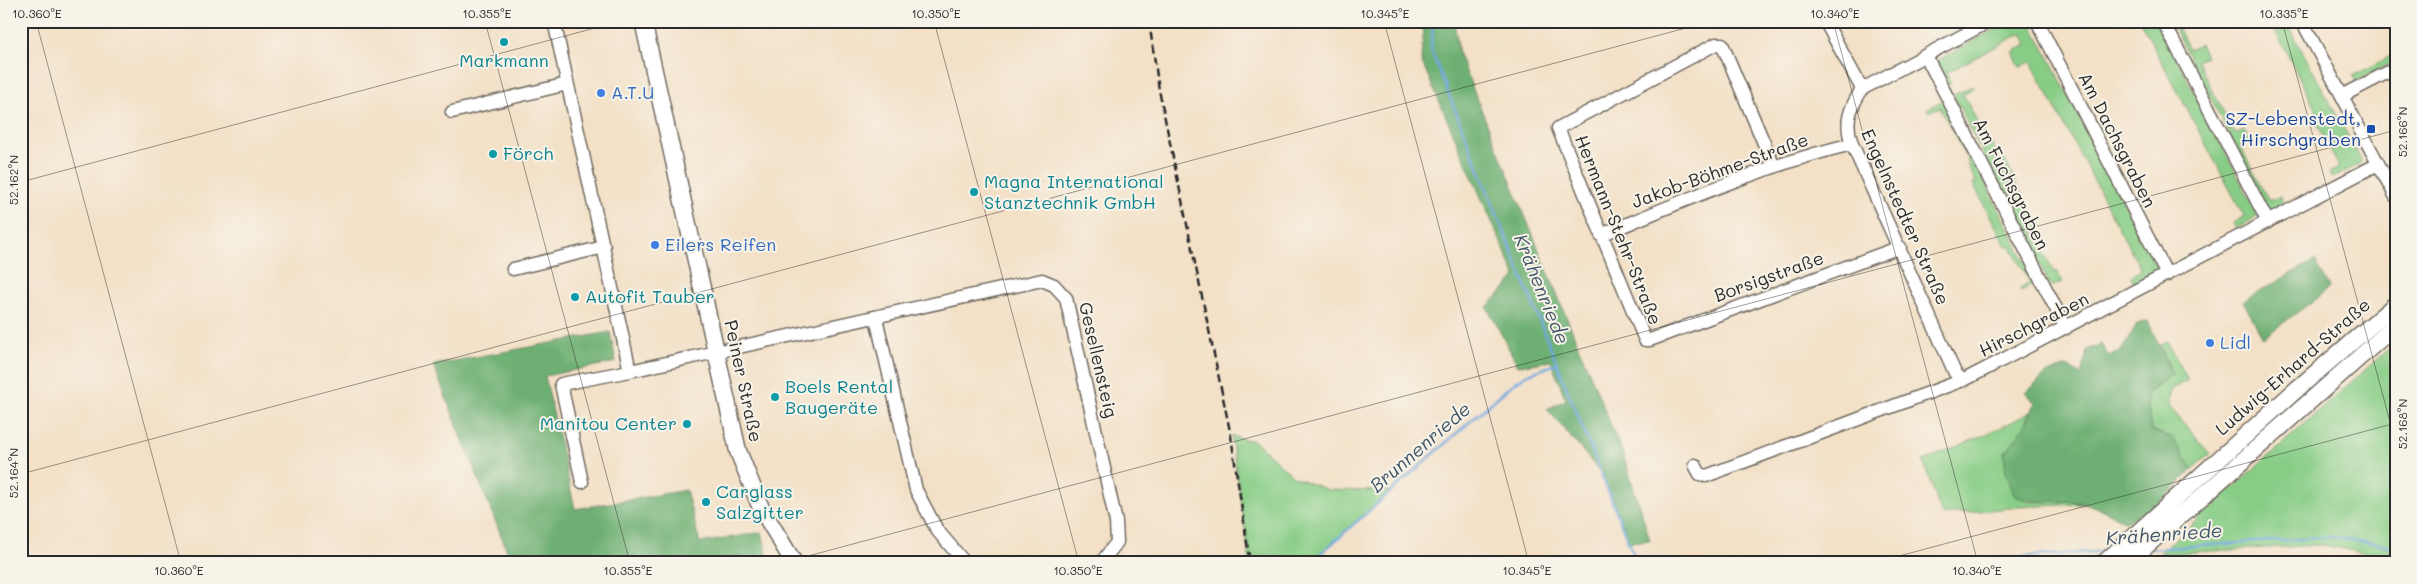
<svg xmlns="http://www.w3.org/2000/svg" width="2417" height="584" font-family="Mali,sans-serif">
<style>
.green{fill:#88cd86;stroke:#5a7c58}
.forest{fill:#6eb073;stroke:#4c6e4f}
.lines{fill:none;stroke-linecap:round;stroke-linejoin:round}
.stream{stroke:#6ea6dd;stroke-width:2.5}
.minor-casing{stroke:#716a61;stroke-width:15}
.major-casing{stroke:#716a61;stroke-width:19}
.minor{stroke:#fff;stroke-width:12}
.major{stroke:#fff;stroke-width:16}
.rail{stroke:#2b2b2b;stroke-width:2.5;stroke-dasharray:8 4;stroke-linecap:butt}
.ticks{fill:none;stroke:#2b2b2b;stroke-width:1;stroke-opacity:0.45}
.culture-dot{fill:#0f9aa8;stroke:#f7f3e8;stroke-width:2}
.shop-dot{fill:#3f7fe0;stroke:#f7f3e8;stroke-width:2}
.transit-dot{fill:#1a4fb4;stroke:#f7f3e8;stroke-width:2}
.labels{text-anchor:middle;stroke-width:4;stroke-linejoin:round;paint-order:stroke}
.culture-label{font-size:18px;fill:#0d838f;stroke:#f7f3e8;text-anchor:start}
.shop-label{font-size:18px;fill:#366cbe;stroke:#f7f3e8;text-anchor:start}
.transit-label{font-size:18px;fill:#164399;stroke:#f7f3e8;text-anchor:end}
.street-label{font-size:18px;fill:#2b2b2b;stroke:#f7f3e8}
.water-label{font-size:19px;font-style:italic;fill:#425669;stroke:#f7f3e8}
.neatline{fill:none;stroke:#2b2b2b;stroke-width:2}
.ticks-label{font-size:12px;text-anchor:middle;fill:#2b2b2b}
</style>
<rect width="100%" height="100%" fill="#f7f3e8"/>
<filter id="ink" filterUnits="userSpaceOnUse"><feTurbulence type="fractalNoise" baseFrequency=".02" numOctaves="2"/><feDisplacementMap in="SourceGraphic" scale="10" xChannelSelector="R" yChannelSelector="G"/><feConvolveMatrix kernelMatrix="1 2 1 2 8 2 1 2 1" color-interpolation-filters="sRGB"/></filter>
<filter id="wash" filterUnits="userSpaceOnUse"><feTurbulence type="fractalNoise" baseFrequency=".0096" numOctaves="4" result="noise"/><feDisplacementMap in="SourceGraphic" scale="20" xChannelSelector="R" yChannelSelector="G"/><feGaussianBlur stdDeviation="1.12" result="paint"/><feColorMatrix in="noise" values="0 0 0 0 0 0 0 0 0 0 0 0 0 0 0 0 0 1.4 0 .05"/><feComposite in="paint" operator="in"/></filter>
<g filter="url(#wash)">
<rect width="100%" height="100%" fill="#f3e0c6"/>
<!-- green -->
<path class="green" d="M2010 21H2030L2157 268 2156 271 2134 283 2131 276 2141 270 2031 62 2020 67 2013 52 2027 44 2022 33 1946 73 1951 83 1947 85 1937 61Z
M2140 21H2157L2257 213V217L2236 228 2233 223 2244 216Z
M2171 21H2175L2189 49 2200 44 2206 56 2197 61 2235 134 2244 130 2250 140 2240 146 2269 201 2280 196 2283 203 2271 210 2267 208Z
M2270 21H2286L2361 160 2360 164 2332 178 2329 173 2339 167 2313 115 2317 112Z
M2396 53V60L2356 82 2353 76Z
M1972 86 1973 88 1963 94 1989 144 1991 143 2000 161 2004 159 2040 230 2034 233 2054 272 2057 271 2062 282 2051 287 1953 95Z
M1943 100 2036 283 2021 291 2020 289 2030 283 2010 245 2006 246 1973 184 1976 182 1967 164 1969 163 1940 107 1929 112 1927 109Z
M2167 341 2188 380 2171 389 2168 405 2210 454 2193 469 2171 437 2151 430 2146 394 2172 374 2160 345Z
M2396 342V561L2382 556 2322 545 2159 554Z
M2031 412 2021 434 2004 453 2027 502 2070 501 2084 504 2019 507 1942 515 1923 461 1996 430Z
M1231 436 1255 441 1294 477 1328 490 1391 491 1310 563H1250Z"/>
<!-- forest -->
<path class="forest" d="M1424 21H1454L1459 55 1624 457 1650 540 1629 542 1602 474 1547 409 1566 400 1551 361 1518 366 1487 307 1516 277 1421 60Z
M2315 260 2330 288 2263 338 2243 301Z
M2148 321 2172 374 2146 394 2151 430 2171 437 2193 469 2157 505 2125 522C2107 511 2089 502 2067 501 2048 501 2032 504 2014 495L2006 472 2004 453C2019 437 2027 423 2035 403L2026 393 2046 374 2067 366 2081 375 2087 350 2101 344 2108 356 2122 350 2137 324Z
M610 332 616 362 545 376 575 509 686 490 700 543 762 532 769 563H512L433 365Z"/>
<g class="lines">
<!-- stream -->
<path class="stream" d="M1433 21 1431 50 1632 551 1642 563
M2152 549 2332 537 2385 545 2396 548
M1310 563 1508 388 1526 375 1556 364
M1934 563 2107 551"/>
</g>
</g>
<g filter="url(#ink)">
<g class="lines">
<defs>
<path id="minor" d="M554 21 630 371 1042 280 1054 285 1066 298 1116 522 1117 542 1101 563
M1825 21 1862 89
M2037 21 2167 275
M2163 21 2268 222
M2302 21 2396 197
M1926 56 2066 328
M2342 96 2396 68
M452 112 567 84
M1774 167 1722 44H1716L1558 128 1645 340H1650L1900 247
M1601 235C1683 201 1765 165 1852 144
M513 269 604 247
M876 318 916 490 937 530 965 563
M1961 379 1955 373 1852 144C1844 122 1850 108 1862 89L1990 21
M1695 465 1700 474 1706 476 1966 379 2378 164
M582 482 561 384 630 371"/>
<path id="major" d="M643 21 738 451 761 508 794 563
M2104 563 2297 389 2396 304
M2127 563 2396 325"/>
</defs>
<!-- minor casing -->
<use href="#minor" class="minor-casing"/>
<!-- major casing -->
<use href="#major" class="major-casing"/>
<!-- minor -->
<use href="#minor" class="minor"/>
<!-- major -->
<use href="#major" class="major"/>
<!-- rail -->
<path class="rail" d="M1149 21 1159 90 1231 436 1250 563"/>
</g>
</g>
<!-- ticks -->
<path class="ticks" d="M36 21 181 563M485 21 630 563M934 21 1079 563M1384 21 1529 563M1833 21 1978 563M2282 21 2396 444M21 182 621 21M21 474 1712 21M782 563 2396 130M1873 563 2396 423"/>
<!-- markers -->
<g class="culture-dot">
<circle cx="504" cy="42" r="5"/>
<circle cx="493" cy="154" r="5"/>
<circle cx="974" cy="192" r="5"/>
<circle cx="575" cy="297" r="5"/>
<circle cx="775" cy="397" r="5"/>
<circle cx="687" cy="424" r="5"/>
<circle cx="706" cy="502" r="5"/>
</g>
<g class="shop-dot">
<circle cx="601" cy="93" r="5"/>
<circle cx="655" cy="245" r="5"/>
<circle cx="2210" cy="343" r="5"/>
</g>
<rect class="transit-dot" x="2366" y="124" width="10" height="10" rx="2.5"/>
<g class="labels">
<!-- culture labels -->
<g class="culture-label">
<text x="504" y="67" text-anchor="middle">Markmann</text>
<text x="503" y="160">Förch</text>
<text x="984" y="188">Magna International<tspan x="984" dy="21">Stanztechnik GmbH</tspan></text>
<text x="585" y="303">Autofit Tauber</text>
<text x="785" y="393">Boels Rental<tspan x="785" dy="21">Baugeräte</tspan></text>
<text x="677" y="430" text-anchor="end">Manitou Center</text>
<text x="716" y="498">Carglass<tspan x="716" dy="21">Salzgitter</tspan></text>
</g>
<!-- shop labels -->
<g class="shop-label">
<text x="611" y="99">A.T.U</text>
<text x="665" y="251">Eilers Reifen</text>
<text x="2220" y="349">Lidl</text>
</g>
<!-- transit labels -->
<g class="transit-label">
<text x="2361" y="125">SZ-Lebenstedt,<tspan x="2361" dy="21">Hirschgraben</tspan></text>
</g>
<!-- street labels -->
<g class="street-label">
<text transform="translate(2117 140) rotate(63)" y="6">Am Dachsgraben</text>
<text transform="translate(1720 171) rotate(-20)" y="6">Jakob-Böhme-Straße</text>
<text transform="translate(2011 184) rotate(63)" y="6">Am Fuchsgraben</text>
<text transform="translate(1905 217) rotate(66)" y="6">Engelnstedter Straße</text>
<text transform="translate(1618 230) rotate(68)" y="6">Hermann-Stehr-Straße</text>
<text transform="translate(1769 277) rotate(-20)" y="6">Borsigstraße</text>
<text transform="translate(2034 325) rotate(-27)" y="6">Hirschgraben</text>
<text transform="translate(1098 360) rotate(77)" y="6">Gesellensteig</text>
<text transform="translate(2293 367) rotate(-41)" y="6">Ludwig-Erhard-Straße</text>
<text transform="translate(743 381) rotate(78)" y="6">Peiner Straße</text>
</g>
<!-- water labels -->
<g class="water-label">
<text transform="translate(1542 289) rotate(68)" y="7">Krähenriede</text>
<text transform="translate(1420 447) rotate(-41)" y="7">Brunnenriede</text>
<text transform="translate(2164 534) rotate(-4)" y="7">Krähenriede</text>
</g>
</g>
<!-- margin -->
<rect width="2417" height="584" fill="none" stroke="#f7f3e8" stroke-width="55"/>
<rect x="28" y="28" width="2362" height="528" class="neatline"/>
<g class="ticks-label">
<text x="37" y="18">10.360°E</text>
<text x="487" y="18">10.355°E</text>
<text x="936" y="18">10.350°E</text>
<text x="1385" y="18">10.345°E</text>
<text x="1835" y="18">10.340°E</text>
<text x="2284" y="18">10.335°E</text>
<text transform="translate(2403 132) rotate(-90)" y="4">52.166°N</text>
<text transform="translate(14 180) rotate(-90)" y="4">52.162°N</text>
<text transform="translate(2403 424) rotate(-90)" y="4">52.168°N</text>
<text transform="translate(14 473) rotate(-90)" y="4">52.164°N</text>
<text x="179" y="575">10.360°E</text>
<text x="628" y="575">10.355°E</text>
<text x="1078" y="575">10.350°E</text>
<text x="1527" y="575">10.345°E</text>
<text x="1977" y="575">10.340°E</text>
</g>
</svg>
